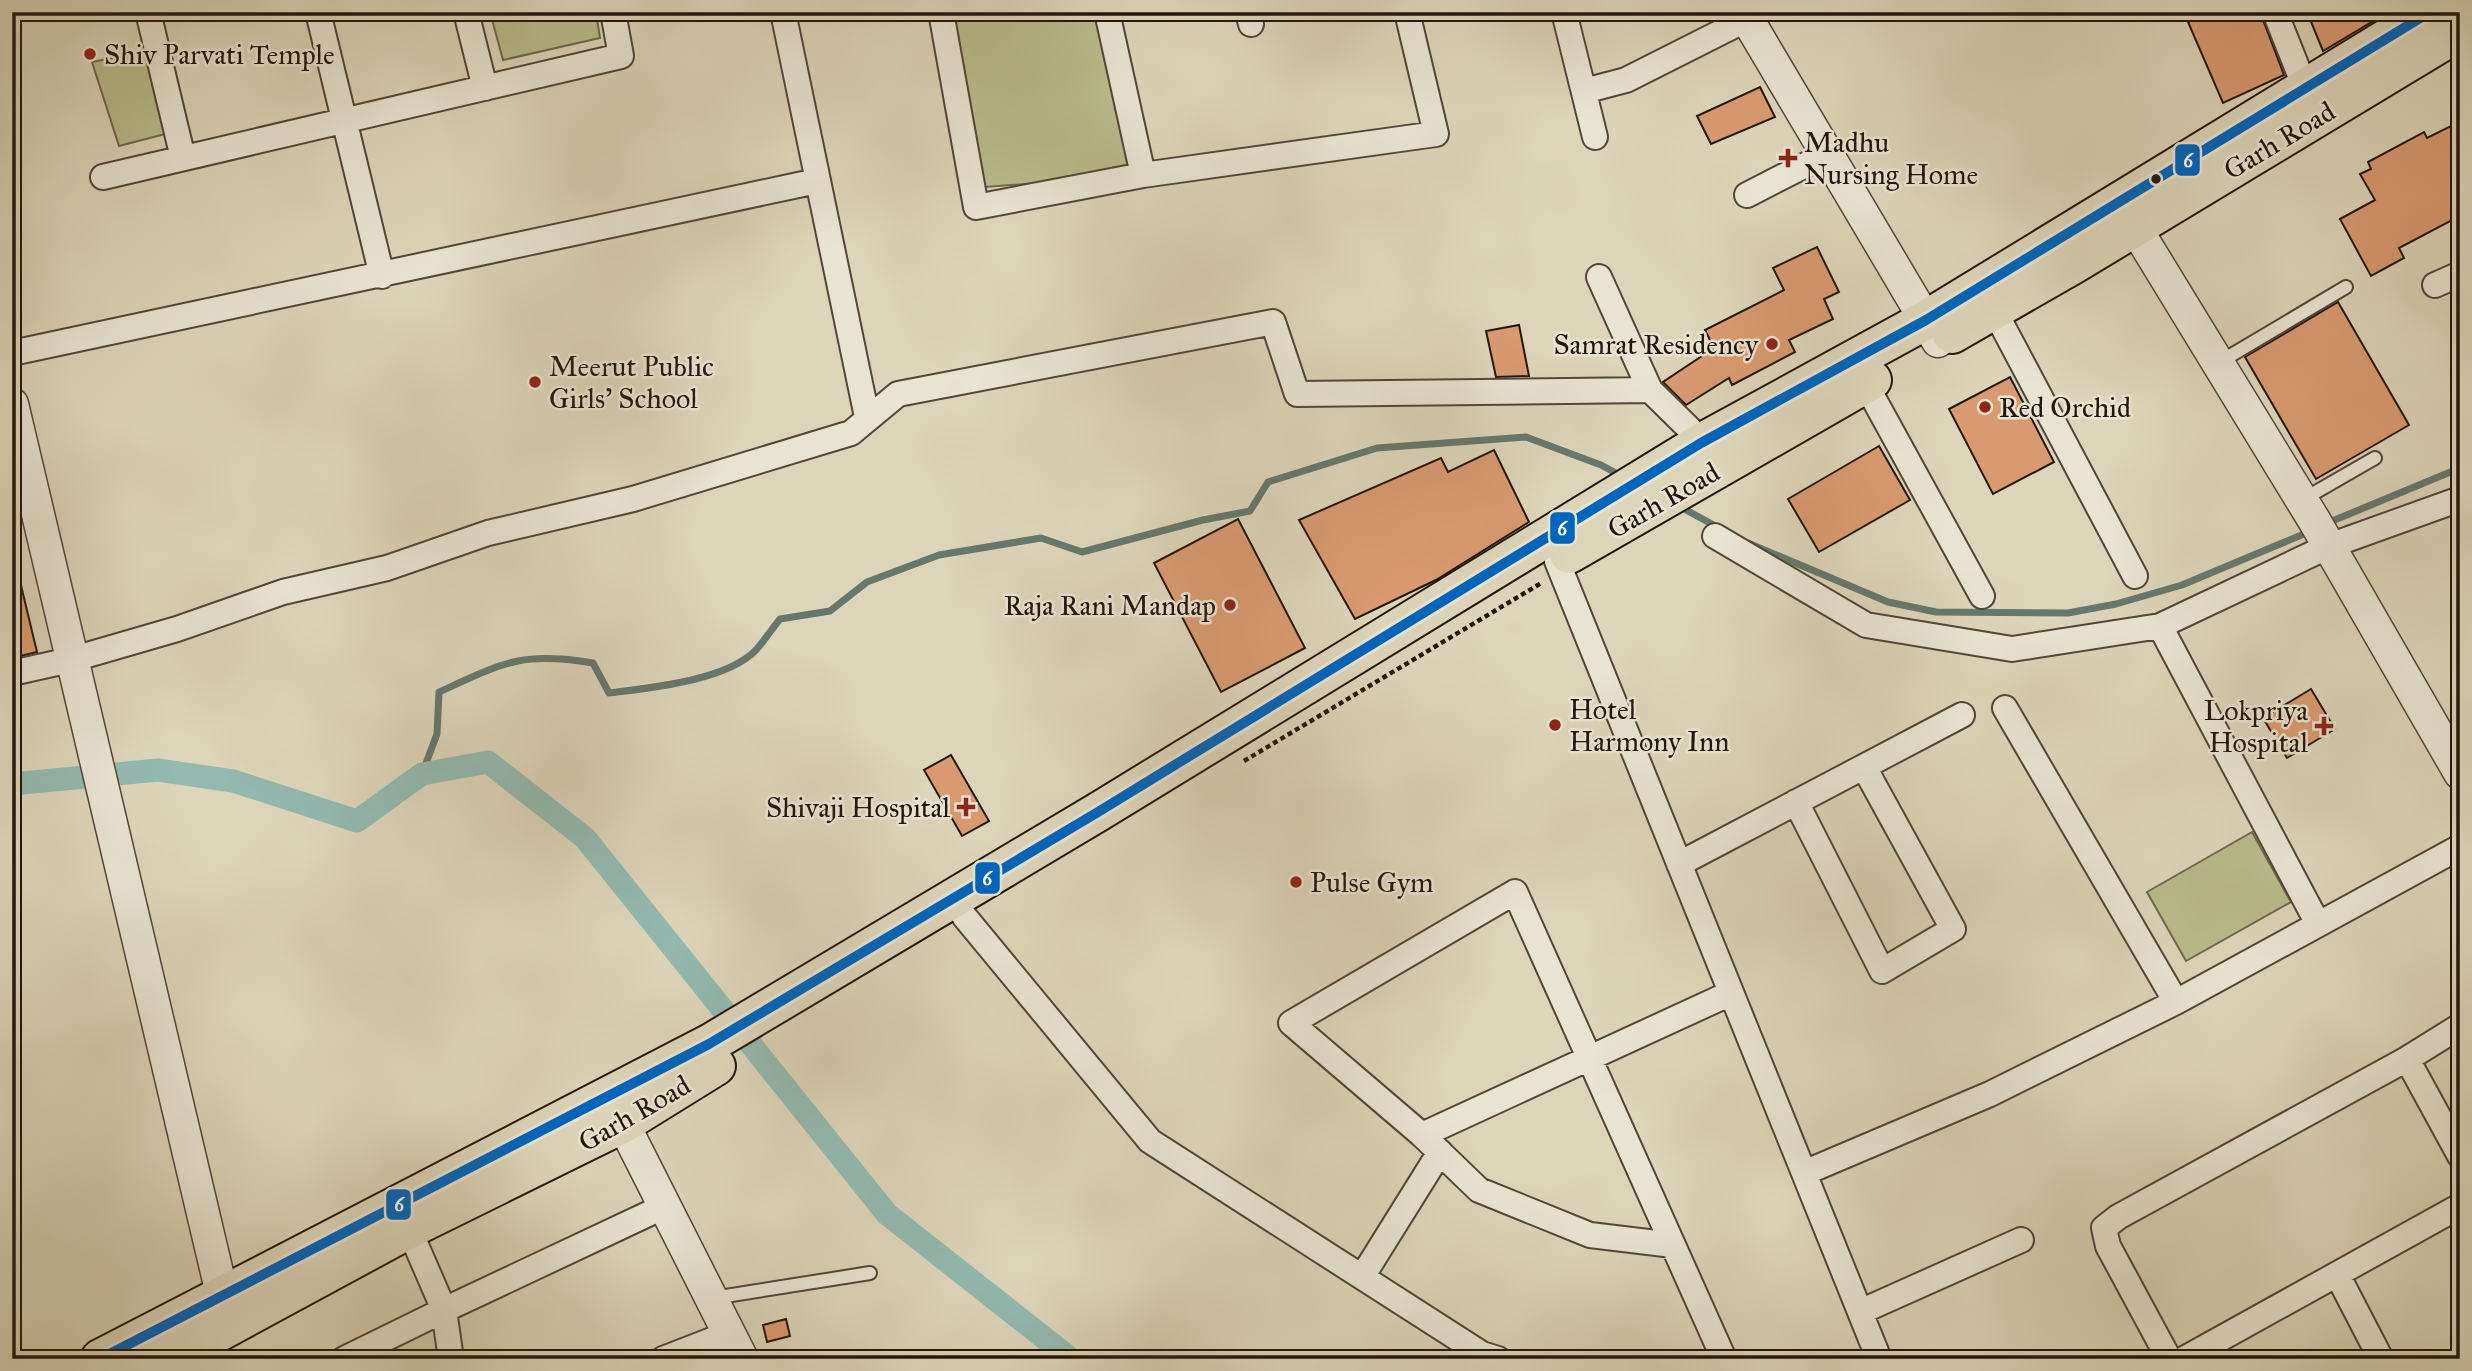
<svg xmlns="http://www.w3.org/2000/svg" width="2472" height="1371" font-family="'IM FELL Great Primer',serif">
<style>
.green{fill:#b9bb8b;stroke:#6e684c;stroke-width:2}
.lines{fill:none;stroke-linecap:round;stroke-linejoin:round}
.stream{stroke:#66786e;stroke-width:7}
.canal{stroke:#93b9b0;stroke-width:23}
.building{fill:#d99a71;stroke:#22160c;stroke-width:2}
.service-casing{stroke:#514638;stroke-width:16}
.minor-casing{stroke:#514638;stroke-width:28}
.tertiary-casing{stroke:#514638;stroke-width:35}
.primary-casing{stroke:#22160c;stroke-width:42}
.path{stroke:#22160c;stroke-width:4.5;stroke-dasharray:5 3.5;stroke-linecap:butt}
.service{stroke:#e9e4d2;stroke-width:12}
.minor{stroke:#e9e4d2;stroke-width:24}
.tertiary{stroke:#e9e4d2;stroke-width:32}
.primary{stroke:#ddd5ba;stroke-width:38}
.bus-1-casing{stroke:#e9e4d2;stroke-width:16}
.bus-1{stroke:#0065bd;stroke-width:10}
.poi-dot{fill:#8f2418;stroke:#e9e4d2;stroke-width:2.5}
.bus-dot{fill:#22160c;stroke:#e9e4d2;stroke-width:2.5}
.labels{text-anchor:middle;stroke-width:5;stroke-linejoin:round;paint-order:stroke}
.poi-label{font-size:28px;fill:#22160c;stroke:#e9e4d2;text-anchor:start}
.street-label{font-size:28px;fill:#22160c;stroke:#e9e4d2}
.line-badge{stroke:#e9e4d2;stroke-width:2.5}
.badge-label{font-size:19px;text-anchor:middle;font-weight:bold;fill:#fff}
</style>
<rect width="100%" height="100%" fill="#ddd5ba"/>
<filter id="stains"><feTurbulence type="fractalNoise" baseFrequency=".00286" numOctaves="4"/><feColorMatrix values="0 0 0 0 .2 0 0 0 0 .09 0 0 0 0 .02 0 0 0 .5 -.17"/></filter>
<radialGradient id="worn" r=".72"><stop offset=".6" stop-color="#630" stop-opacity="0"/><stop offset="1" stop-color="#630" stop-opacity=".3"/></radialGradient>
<!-- green -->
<path class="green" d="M490 12H596L600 38 503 60Z
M941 12H1107L1143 175 972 188Z
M152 50 169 133 119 146 92 62Z
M2252 832 2291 902 2186 961 2147 892Z"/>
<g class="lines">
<!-- stream -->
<path class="stream" d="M1677 505 1719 528
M2325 524 2460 468
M1748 543 1888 602 1936 612 2068 613 2116 604 2182 585 2311 531
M422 774 437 734 439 692C503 663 521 651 593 663L609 693C649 688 726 681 756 650 764 641 772 629 780 619L830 611 867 582 939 555 1041 538 1082 552 1203 520 1250 511 1268 482 1377 448 1526 437 1601 465 1623 477"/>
<!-- canal -->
<path class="canal" d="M12 784 158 770 233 781 357 821 422 774 488 762 585 838 887 1214 1071 1359"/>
</g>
<!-- building -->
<path class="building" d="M2211 12H2260L2284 75 2223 103 2188 22Z
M2307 12H2378L2380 17 2323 51Z
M1760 87 1775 117 1711 144 1697 116Z
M2453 125 2460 139V216L2399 248 2404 258 2371 276 2340 219 2375 200 2360 174 2371 169 2368 162 2424 132 2427 138Z
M1817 247 1839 292 1824 299 1833 319 1789 340 1795 352 1732 385 1729 378 1686 405 1663 382 1714 348 1705 330 1784 290 1773 268Z
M2338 302 2409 425 2316 479 2245 357Z
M1519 325 1529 376 1496 377 1486 331Z
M2010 377 2054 462 1993 494 1949 409Z
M1879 446 1910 500 1819 552 1788 499Z
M1494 450 1529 522 1436 580 1355 619 1299 520 1441 458 1448 472Z
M1238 519 1305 648 1221 692 1154 563Z
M19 577 37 652 12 658V578Z
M2311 689 2335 729 2287 758 2263 718Z
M951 755 989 821 962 836 924 770Z
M786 1319 790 1336 767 1342 763 1325Z"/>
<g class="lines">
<defs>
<path id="service" d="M2218 363 2346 287
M2302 500 2375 458
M713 1298 870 1273"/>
<path id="minor" d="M148 12 183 158
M318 12 382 276
M466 12 485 88
M783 12 867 417
M941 12 976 207 1143 175 1436 134 1407 12
M1107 12 1143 175
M1248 12 1251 24
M1564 12 1595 137
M2275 12 2310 100
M1584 91 1626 80 1747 19
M103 177 621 56 613 12
M1747 195 1827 154
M1599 277 1650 390
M2435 285 2460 274
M1994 310 2135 576
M12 353 817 181
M1865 383 1982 596
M12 504 32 500
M1715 536 1866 625 2012 649 2160 626 2329 546 2460 499
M1557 561 1879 1359
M2160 626 2318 924
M12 673 70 660 177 629 283 592 387 568 488 533 633 499 851 433 898 394 1273 322 1297 394 1650 390 1711 450
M2005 708 2176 1002
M1796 802 1882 971 1953 929 1864 767
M1679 864 1962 715
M964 916 1150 1141 1482 1354 1498 1359
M2407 1059 2460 1156
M1422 1135 1479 1190 1590 1235 1673 1245
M1804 1173 1990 1094 2176 1002 2460 847
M409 1229 444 1310 665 1206
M2338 1276 2381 1359
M1362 1277 1440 1152
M1860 1312 2021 1240
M344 1359 444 1310 451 1359
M663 1359 730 1333
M1724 1359 1515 892 1291 1023 1422 1135 1731 993
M2169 1359 2108 1246 2104 1228 2118 1217 2407 1059 2460 1026
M2184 1359 2460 1206"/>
<path id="tertiary" d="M1743 12 1938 341
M2122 206 2314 520 2460 773
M12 404 228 1319
M613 1104 742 1359"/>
<path id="primary" d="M1952 334 2074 264 2460 31
M1569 554 1872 380
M100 1359 709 1044 1098 812 1701 443 1926 320 2430 12
M169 1359 409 1229 624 1123 716 1066"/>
</defs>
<!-- service casing -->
<use href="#service" class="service-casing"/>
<!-- minor casing -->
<use href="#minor" class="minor-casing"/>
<!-- tertiary casing -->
<use href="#tertiary" class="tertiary-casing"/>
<!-- primary casing -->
<use href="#primary" class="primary-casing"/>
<!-- path -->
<path class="path" d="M1244 761 1543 582"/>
<!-- service -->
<use href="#service" class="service"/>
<!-- minor -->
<use href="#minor" class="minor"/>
<!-- tertiary -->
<use href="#tertiary" class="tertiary"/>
<!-- primary -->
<use href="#primary" class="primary"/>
<defs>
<path id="bus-1" d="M100 1359 709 1044 1098 812 1701 443 1926 320 2430 12"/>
</defs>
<!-- bus-1 casing -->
<use href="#bus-1" class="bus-1-casing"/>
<!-- bus-1 -->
<use href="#bus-1" class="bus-1"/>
</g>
<!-- markers -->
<g class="poi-dot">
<circle cx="90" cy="54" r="7"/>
<path d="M1784.5 147.5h7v7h7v7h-7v7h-7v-7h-7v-7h7z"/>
<circle cx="1772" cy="344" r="7"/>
<circle cx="535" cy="382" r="7"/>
<circle cx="1985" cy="407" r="7"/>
<circle cx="1230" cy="605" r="7"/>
<circle cx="1555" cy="725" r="7"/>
<path d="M2320.5 715.5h7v7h7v7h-7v7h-7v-7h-7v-7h7z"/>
<path d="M962.5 796.5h7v7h7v7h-7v7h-7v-7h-7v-7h7z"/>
<circle cx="1296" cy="882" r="7"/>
</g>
<circle class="bus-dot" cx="2156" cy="179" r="6"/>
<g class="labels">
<!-- poi labels -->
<g class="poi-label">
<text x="104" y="64">Shiv Parvati Temple</text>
<text x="1804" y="152">Madhu<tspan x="1804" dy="32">Nursing Home</tspan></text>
<text x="1758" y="354" text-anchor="end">Samrat Residency</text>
<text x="549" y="376">Meerut Public<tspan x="549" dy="32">Girls' School</tspan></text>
<text x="1999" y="417">Red Orchid</text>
<text x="1216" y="615" text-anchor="end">Raja Rani Mandap</text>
<text x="1569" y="719">Hotel<tspan x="1569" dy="32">Harmony Inn</tspan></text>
<text x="2308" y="720" text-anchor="end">Lokpriya<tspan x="2308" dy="32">Hospital</tspan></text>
<text x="950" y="817" text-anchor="end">Shivaji Hospital</text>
<text x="1310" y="892">Pulse Gym</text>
</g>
<!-- street labels -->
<g class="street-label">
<text transform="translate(2279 140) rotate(-31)" y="10">Garh Road</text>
<text transform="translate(1663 500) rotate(-30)" y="10">Garh Road</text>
<text transform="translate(634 1113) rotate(-30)" y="10">Garh Road</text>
</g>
</g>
<g class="line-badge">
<rect x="2174" y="143" width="27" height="34" rx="7" fill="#0065bd"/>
<rect x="1549" y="511" width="27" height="34" rx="7" fill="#0065bd"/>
<rect x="974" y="861" width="27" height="34" rx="7" fill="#0065bd"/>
<rect x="385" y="1188" width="27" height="33" rx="7" fill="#0065bd"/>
</g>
<g class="badge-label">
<text x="2188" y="167">6</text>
<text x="1562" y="535">6</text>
<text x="987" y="885">6</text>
<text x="399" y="1211">6</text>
</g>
<!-- margin -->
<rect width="2472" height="1371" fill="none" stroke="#ddd5ba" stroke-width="42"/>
<rect x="14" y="14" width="2444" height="1343" fill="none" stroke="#22160c" stroke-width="3.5"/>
<rect x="21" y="21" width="2430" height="1329" fill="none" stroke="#22160c" stroke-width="2"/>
<rect width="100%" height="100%" filter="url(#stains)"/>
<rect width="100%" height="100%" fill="url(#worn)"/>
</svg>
